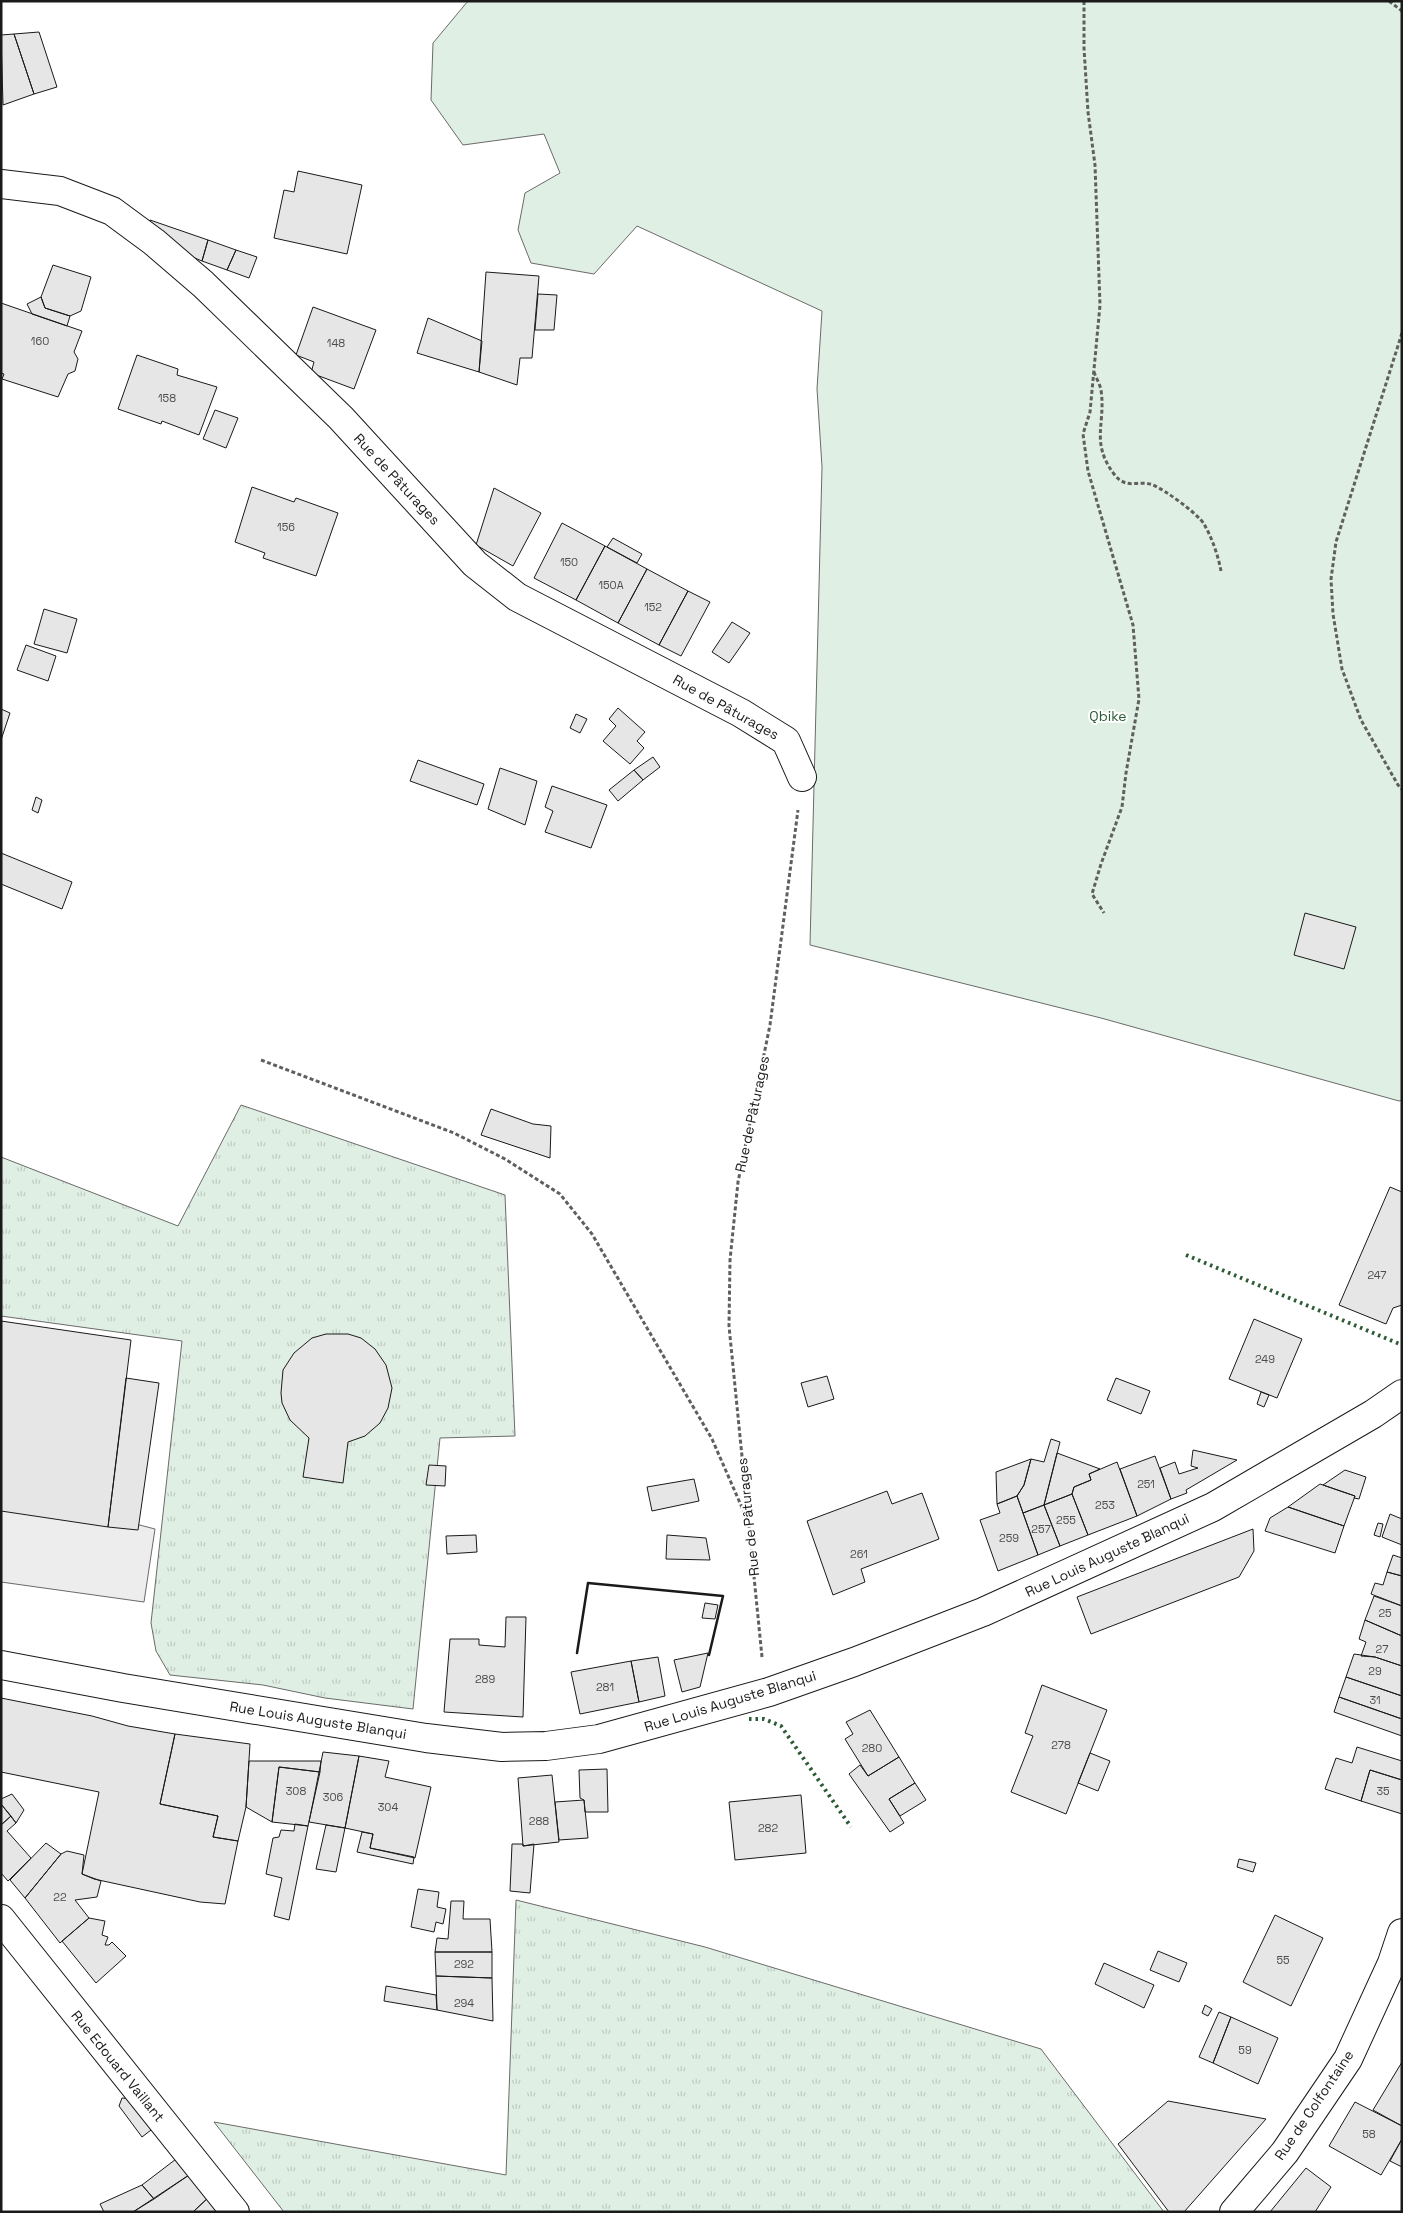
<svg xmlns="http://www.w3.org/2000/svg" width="1403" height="2213" font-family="'Space Grotesk',sans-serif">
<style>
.grass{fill:url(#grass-tufts);stroke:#6a6a6a}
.park{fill:#e0efe3;stroke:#6a6a6a}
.parking{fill:#ededed;stroke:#6a6a6a}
.building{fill:#e6e6e6;stroke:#1a1a1a}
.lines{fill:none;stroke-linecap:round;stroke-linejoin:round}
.minor-casing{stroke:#1a1a1a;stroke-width:30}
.path{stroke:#5f5f5f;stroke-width:3;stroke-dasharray:4 2.5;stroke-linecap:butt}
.minor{stroke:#fff;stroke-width:28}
.hedge{stroke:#2b5a34;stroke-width:4;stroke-dasharray:2.5 4;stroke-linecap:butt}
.wall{stroke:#1a1a1a;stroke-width:2.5}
.labels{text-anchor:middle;stroke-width:4;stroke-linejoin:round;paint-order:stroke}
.number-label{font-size:11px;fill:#4d4d4d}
.street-label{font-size:14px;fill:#1a1a1a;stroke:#fff}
.park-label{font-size:14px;fill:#2b5a34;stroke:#fff}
</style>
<defs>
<pattern id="grass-tufts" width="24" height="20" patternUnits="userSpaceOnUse" patternTransform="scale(1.25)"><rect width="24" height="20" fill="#e0efe3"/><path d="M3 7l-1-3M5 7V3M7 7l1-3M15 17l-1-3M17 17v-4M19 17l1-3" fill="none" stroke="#c0ccc2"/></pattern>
</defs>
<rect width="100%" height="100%" fill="#fff"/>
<!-- grass -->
<path class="grass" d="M241 1105 505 1195 515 1436 440 1438 413 1709 325 1698 263 1685 170 1675 156 1651 151 1623 182 1341 1 1316V1157L178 1226Z
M516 1900 705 1947 1041 2049 1164 2212H284L214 2122 506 2175Z"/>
<!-- park -->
<path class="park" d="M468 1H1402V1100L1399 1101 1101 1018 810 945 822 467 817 389 822 311 637 226 594 274 531 263 518 230 525 193 560 173 544 134 463 145 431 100 433 43Z"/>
<!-- parking -->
<path class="parking" d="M1 1504 128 1522 155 1529 144 1602 1 1582Z"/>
<!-- building -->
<path class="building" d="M39 32 57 87 34 94 14 34Z
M14 34 34 94 3 105 1 35Z
M298 171 362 185 347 254 274 238 284 190 294 192Z
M150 220 208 240 202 261 168 247 145 231Z
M208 240 236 250 227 270 202 261Z
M236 250 257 257 249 278 227 270Z
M53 265 91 277 81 311 70 316 45 308 41 297Z
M486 272 539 276 532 358H520L517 385 479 372Z
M538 294 557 295 554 330H535Z
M41 297 45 308 70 316 67 326 32 314 27 304Z
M1 303 82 331 74 352 78 359 75 371 68 374 58 397 2 379 4 374 1 373Z
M313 307 376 330 354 389 311 373 314 362 296 355Z
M428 318 482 341 479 372 417 353Z
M137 355 178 369 177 375 217 387 199 435 162 421 161 424 118 409Z
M215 410 238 418 226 448 203 439Z
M252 487 294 502 296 498 338 513 316 576 263 558 265 553 235 542Z
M494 488 541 513 513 566 476 545Z
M562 523 605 546 576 600 534 578Z
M613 538 642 554 637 563 607 547Z
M605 546 647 569 618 623 576 600Z
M647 569 688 591 659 645 618 623Z
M688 591 710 602 681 656 659 645Z
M44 609 77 619 67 653 34 644Z
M732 622 750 633 729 663 712 652Z
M26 645 56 656 48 681 17 670Z
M618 708 645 732 637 741 644 748 630 764 603 741 616 726 609 719Z
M1 709 10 713 1 740Z
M576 714 587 719 580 733 570 728Z
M653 757 660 767 643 780 634 770Z
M418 760 484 784 477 805 410 781Z
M500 768 537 781 525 825 488 809Z
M634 770 643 780 618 801 609 790Z
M552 786 607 805 591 848 545 832 553 811 545 807Z
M36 797 42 800 38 813 32 810Z
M1 853 72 882 62 909 1 884Z
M1305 913 1356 927 1344 969 1294 955Z
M491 1109 533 1124 551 1126 550 1158 481 1135Z
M1390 1187 1402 1192V1305L1393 1308 1386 1324 1339 1305Z
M1254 1319 1302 1339 1277 1398 1229 1379Z
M1 1321 131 1340 108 1527 1 1511Z
M326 1334H348L361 1338 375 1349 386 1365 392 1388 388 1408 380 1423 365 1436 348 1442 343 1483 303 1477 309 1438 290 1420 282 1403 281 1393 283 1370 294 1353 312 1338Z
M827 1376 834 1399 808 1407 801 1383Z
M126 1378 159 1383 138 1530 108 1527Z
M1116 1378 1150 1391 1141 1414 1107 1400Z
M1261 1392 1269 1395 1264 1407 1257 1404Z
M1051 1439 1060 1442 1044 1505 1023 1513 1017 1496 1024 1485 1031 1459 1044 1462Z
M1193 1450 1237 1460 1186 1490 1187 1493 1171 1499 1160 1468 1175 1462 1179 1474 1198 1468 1191 1466Z
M1057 1453 1100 1469 1089 1474 1091 1480 1074 1487 1072 1494 1044 1505Z
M1155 1456 1171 1499 1137 1516 1120 1469Z
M1031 1459 1024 1485 1017 1496 997 1504 996 1472Z
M1117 1462 1137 1516 1088 1535 1072 1494 1074 1487 1091 1480 1089 1474Z
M429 1465 446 1466 445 1486 426 1485Z
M1345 1470 1366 1477 1359 1499 1354 1498 1355 1496 1323 1485Z
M694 1479 699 1501 652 1511 647 1487Z
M1320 1484 1355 1496 1344 1526 1288 1507Z
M887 1491 892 1504 922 1493 939 1539 861 1569 865 1582 833 1595 807 1521Z
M1072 1494 1088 1535 1060 1546 1044 1505Z
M1017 1496 1038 1555 998 1571 980 1520 1000 1513 997 1504Z
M1044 1505 1060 1546 1038 1555 1023 1513Z
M1288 1507 1344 1526 1335 1553 1265 1531 1270 1518Z
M1390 1514 1402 1519V1545L1382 1537Z
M1378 1523 1383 1524 1380 1537 1374 1535Z
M1253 1529 1254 1551 1239 1577 1091 1634 1077 1597Z
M476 1535 477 1552 447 1554 446 1536Z
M667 1535 706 1538 710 1560 666 1559Z
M1393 1555 1402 1558V1576L1387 1572Z
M1387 1572 1402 1576V1606L1371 1594 1375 1583 1383 1585Z
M1374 1596 1402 1606V1636L1365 1620Z
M705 1603 718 1605 715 1619 702 1618Z
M506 1617H526L523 1717 444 1712 450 1639H479V1645L505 1647Z
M1365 1620 1402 1636V1666L1375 1657 1361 1656 1366 1642 1359 1639Z
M708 1653 700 1687 682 1692 674 1660Z
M1354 1654 1375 1657 1402 1666V1696L1346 1677Z
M658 1657 665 1696 639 1702 631 1661Z
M631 1661 639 1702 580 1714 571 1672Z
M1346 1677 1402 1696V1719L1339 1697Z
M1042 1685 1107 1710 1066 1814 1011 1792 1033 1736 1025 1733Z
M1339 1697 1402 1719V1736L1334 1712Z
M1 1698 92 1716 128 1726 175 1734 160 1804 218 1816 213 1837 238 1841 225 1904 200 1902 94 1879 82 1874 99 1792 1 1772Z
M870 1710 899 1757 868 1776 845 1739 853 1734 846 1722Z
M175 1734 250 1744 246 1807 238 1841 213 1837 218 1816 160 1804Z
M1357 1747 1402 1761V1780L1370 1770 1361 1801 1325 1789 1336 1758 1352 1763Z
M323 1752 359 1756 345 1828 309 1822Z
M1090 1753 1110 1761 1098 1791 1078 1783Z
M359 1756 389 1761 385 1777 431 1787 415 1858 370 1848 373 1834 345 1828Z
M899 1757 915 1783 889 1799 904 1823 890 1832 849 1774 860 1765 868 1776Z
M249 1761H321L320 1772 279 1767 272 1822 246 1807Z
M279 1767 320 1772 308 1826 272 1822Z
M607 1769 608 1812H585L584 1800 580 1798 579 1770Z
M1370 1770 1402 1780V1814L1361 1801Z
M552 1775 559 1842 523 1846 518 1778Z
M915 1783 926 1800 900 1816 889 1799Z
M12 1794 24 1810 16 1823 1 1804V1799Z
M801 1795 806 1853 735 1860 729 1802Z
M584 1800 588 1838 559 1840 555 1802Z
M1 1804 11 1816 1 1825Z
M11 1816 16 1823 7 1831 31 1858 8 1881 1 1873V1825Z
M295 1824 308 1826 289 1920 274 1916 282 1878 266 1874 273 1838 279 1837 281 1830 294 1831Z
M326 1825 345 1828 336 1872 316 1869Z
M362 1832 373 1834 370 1848 414 1857 413 1864 357 1852Z
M46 1843 61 1854 25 1898 10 1880Z
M512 1844H523V1846L534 1844 530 1893 510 1891Z
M67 1851 84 1855 82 1874 101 1881 97 1897 75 1900 89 1918 60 1943 25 1898 61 1854Z
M1239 1859 1256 1863 1253 1872 1237 1867Z
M418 1889 439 1892 437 1907 446 1909 443 1924 436 1922 434 1932 411 1927Z
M451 1901H464L463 1919H490L492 1952H435L437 1938 448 1939Z
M1275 1915 1323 1938 1291 2006 1243 1982Z
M89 1918 105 1921 102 1935 108 1937 105 1945H109L112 1942 126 1956 96 1983 62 1941Z
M1158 1951 1187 1963 1179 1982 1150 1970Z
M435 1952H492V1978L436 1976Z
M1104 1963 1154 1985 1144 2008 1095 1984Z
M436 1976 492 1978 493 2021 437 2010Z
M386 1986 436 1995 437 2010 384 2001Z
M1205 2005 1212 2009 1208 2016 1202 2013Z
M1219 2012 1231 2017 1213 2063 1199 2057Z
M1231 2017 1278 2038 1258 2084 1213 2063Z
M1402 2062V2126L1373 2110Z
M122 2098 134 2099 155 2127 142 2137 119 2106Z
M1168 2101 1266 2119 1184 2212H1169L1118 2144Z
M1355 2102 1402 2126V2139L1381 2175 1329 2146Z
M1402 2139V2167L1390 2161Z
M180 2156 192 2173 154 2199 142 2185Z
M1306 2168 1331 2187 1315 2212H1270Z
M192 2173 210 2196 193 2212H133Z
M142 2185 154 2199 133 2212H104L100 2204Z
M210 2196 222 2212H193Z"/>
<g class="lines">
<defs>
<path id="minor" d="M1 184 60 191 112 211 154 242 203 284 341 418 475 564 517 597 741 713 786 741 802 777
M1 1665 123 1688 426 1738 502 1747 546 1746 599 1739 769 1692 854 1662 983 1612 1213 1507 1373 1414 1402 1394
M1 1919 235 2212
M1234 2212 1285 2152 1348 2059 1392 1963 1402 1933"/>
</defs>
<!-- minor casing -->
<use href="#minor" class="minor-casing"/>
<!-- path -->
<path class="path" d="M1084 1V48L1088 112 1095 165 1100 305 1090 412 1083 434 1088 471 1133 625 1139 699 1126 773 1122 807 1101 864 1092 894 1104 913
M1389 1 1402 11
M1402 333 1336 542 1331 579 1333 614 1342 669 1361 720 1398 785 1402 789
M1094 372C1096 378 1100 384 1101 390 1106 424 1090 442 1114 474 1127 491 1138 479 1153 485 1165 490 1197 513 1204 524 1212 538 1218 555 1221 571
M261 1060 454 1133 505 1159 560 1194 592 1234 712 1439 747 1519
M762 1657 729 1326 730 1260 738 1182 770 1025 798 810"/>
<!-- minor -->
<use href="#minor" class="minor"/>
<!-- hedge -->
<path class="hedge" d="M1186 1255 1402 1345
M749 1719H764L781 1726 851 1827"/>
<!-- wall -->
<path class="wall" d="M577 1653 588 1583 723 1596 709 1655"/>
</g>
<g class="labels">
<!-- number labels -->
<g class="number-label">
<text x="40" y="345">160</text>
<text x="336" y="347">148</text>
<text x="167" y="402">158</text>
<text x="286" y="531">156</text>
<text x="569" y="566">150</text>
<text x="611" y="589">150A</text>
<text x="653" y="611">152</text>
<text x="1377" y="1279">247</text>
<text x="1265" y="1363">249</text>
<text x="1146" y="1488">251</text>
<text x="1105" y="1509">253</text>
<text x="1066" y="1524">255</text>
<text x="1041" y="1533">257</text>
<text x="1009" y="1542">259</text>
<text x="859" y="1558">261</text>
<text x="1385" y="1617">25</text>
<text x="1382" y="1653">27</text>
<text x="1375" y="1675">29</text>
<text x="485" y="1683">289</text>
<text x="605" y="1691">281</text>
<text x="1375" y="1704">31</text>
<text x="1061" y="1749">278</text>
<text x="872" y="1752">280</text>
<text x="296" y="1795">308</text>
<text x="1383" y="1795">35</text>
<text x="333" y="1801">306</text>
<text x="388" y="1811">304</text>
<text x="539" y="1825">288</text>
<text x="768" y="1832">282</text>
<text x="60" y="1901">22</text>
<text x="1283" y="1964">55</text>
<text x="464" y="1968">292</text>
<text x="464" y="2007">294</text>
<text x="1245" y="2054">59</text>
<text x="1369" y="2138">58</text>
</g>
<!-- street labels -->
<g class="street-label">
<text transform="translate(397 479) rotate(47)" y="5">Rue de Pâturages</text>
<text transform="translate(726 707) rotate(29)" y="5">Rue de Pâturages</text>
<text transform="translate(752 1114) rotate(-78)" y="5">Rue de Pâturages</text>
<text transform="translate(748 1517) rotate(-96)" y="5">Rue de Pâturages</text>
<text transform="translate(1107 1555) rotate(-25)" y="5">Rue Louis Auguste Blanqui</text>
<text transform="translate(730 1701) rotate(-17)" y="5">Rue Louis Auguste Blanqui</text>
<text transform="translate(318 1720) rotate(9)" y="5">Rue Louis Auguste Blanqui</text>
<text transform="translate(118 2066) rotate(51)" y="5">Rue Edouard Vaillant</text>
<text transform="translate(1314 2105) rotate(-56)" y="5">Rue de Colfontaine</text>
</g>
<!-- park labels -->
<g class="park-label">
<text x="1108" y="721">Qbike</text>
</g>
</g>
<!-- border -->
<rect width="1403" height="2213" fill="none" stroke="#1a1a1a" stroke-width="5"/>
</svg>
